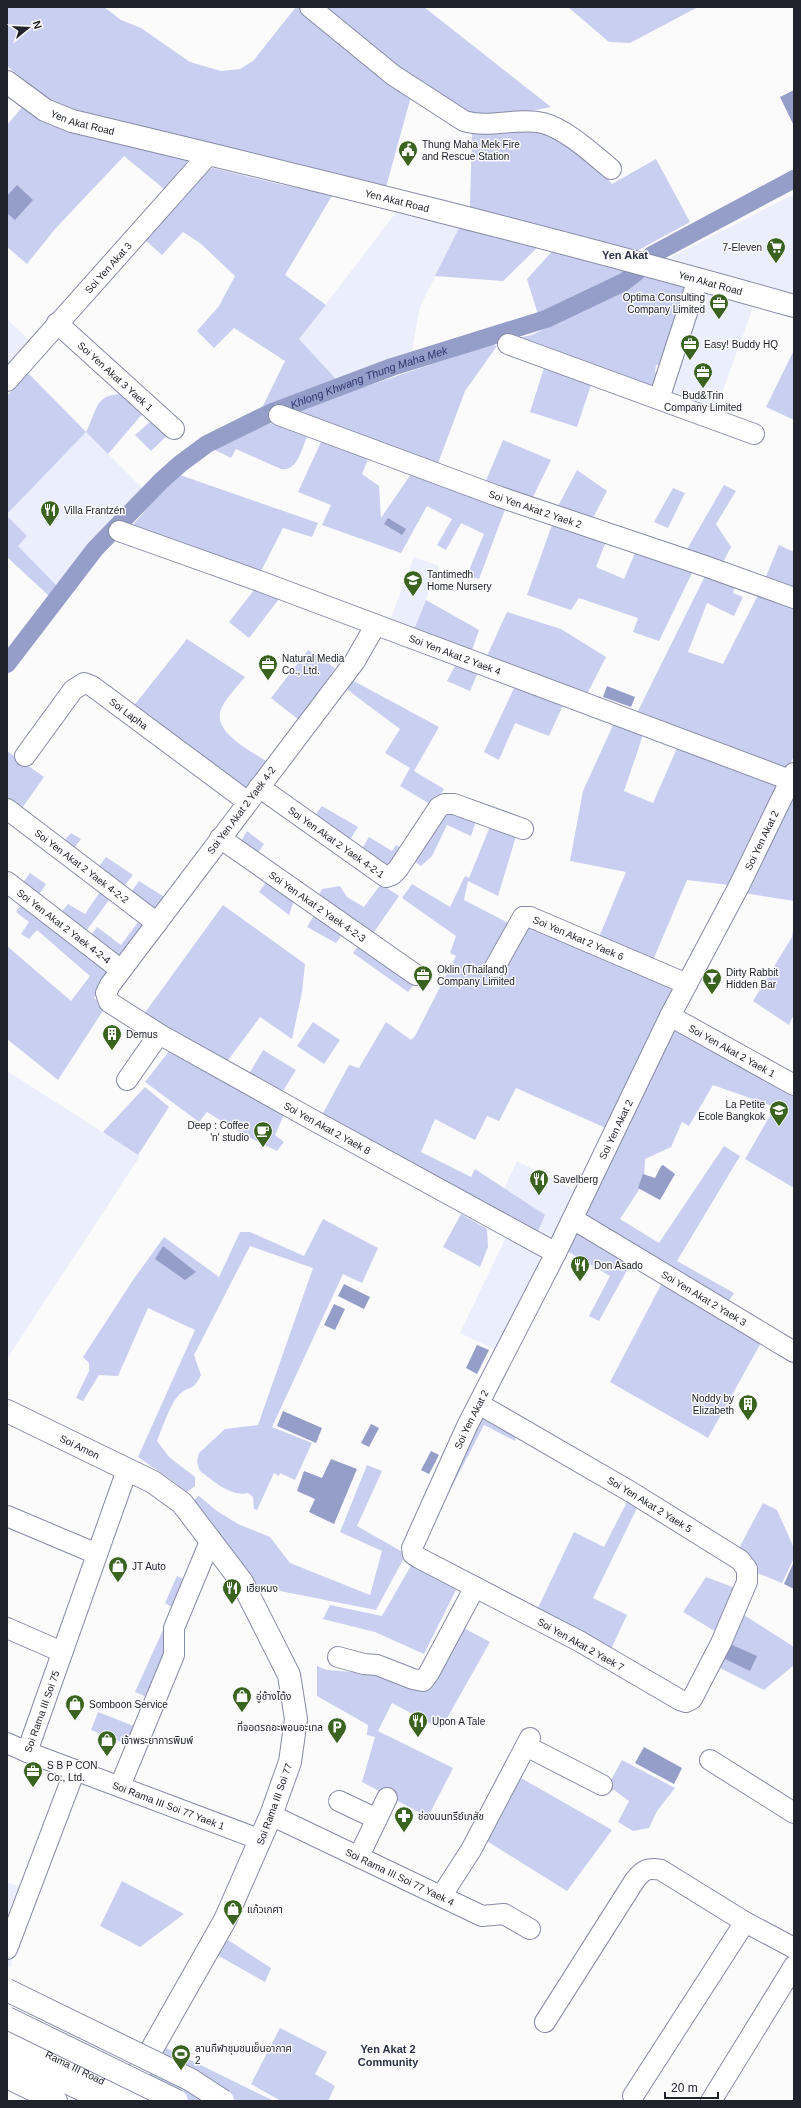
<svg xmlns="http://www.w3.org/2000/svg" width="801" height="2108" font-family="Helvetica,'Noto Sans Thai',sans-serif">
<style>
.built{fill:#ebeefc}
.green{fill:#c9cff0}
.water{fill:#959dc9}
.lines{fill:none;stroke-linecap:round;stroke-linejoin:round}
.canal{stroke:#959dc9;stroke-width:18}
.minor-casing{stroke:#868ba4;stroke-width:22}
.tertiary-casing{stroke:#868ba4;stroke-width:24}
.primary-casing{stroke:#868ba4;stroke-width:24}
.minor{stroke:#fff;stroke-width:20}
.tertiary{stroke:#fff;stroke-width:22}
.primary{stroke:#fff;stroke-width:22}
.motorway-bridge-casing{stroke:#868ba4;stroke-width:24;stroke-linecap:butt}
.motorway-bridge{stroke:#fff;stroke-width:22}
.labels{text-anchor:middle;stroke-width:3;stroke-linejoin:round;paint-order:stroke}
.street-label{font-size:10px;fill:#20222c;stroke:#fbfbfb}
.poi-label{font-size:10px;fill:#20222c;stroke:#fbfbfb;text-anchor:start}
.neighbourhood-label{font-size:11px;font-weight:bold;fill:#2d3146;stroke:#fbfbfb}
.water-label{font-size:11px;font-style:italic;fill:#30366e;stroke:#fbfbfb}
</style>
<rect width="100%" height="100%" fill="#fbfbfb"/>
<!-- built -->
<path class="built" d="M794 194V294L662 262Z
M398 210 462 222 420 307 411 355 336 379 299 339Z
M701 287 755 302 715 412 669 396Z
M7 319 30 341 7 369Z
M28 373 142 488 96 538 57 586 7 535V396Z
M414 557 439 566 413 632 389 623Z
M7 1071 140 1156 7 1359Z
M517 1161 577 1191 549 1244 493 1212Z
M509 1231 546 1250 498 1351 460 1333Z
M7 1882 37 1894 13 1953 11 1968 7 1966Z"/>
<!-- green -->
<path class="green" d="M7 7H104L121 20 141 28 190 62 221 71 240 69 253 61 296 7H301L412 93 386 187 53 104 7 66Z
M322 7H424L551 107 481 121 462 119Z
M568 7H698L630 43 609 42Z
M24 105 193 155 164 189 124 156 55 229 27 264 7 247V125Z
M537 129C566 140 593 160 612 184L656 159 690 222 633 253 470 207 472 130Z
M213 168 283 185 333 194 285 275 326 305 299 339 336 379 261 410 285 361 234 328 214 348 197 331 219 306 235 276 200 243 183 232 162 255 143 238 205 171Z
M462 222 543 242 503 281 435 276Z
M557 246 637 267 624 279 539 318 527 279Z
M654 273 683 283 687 290 663 365H656L655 372 659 378 654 389 517 338 532 335Z
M491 344 497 346 465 391 437 466 291 412Z
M794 350V420L766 407Z
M545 365 592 382 577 427 530 412Z
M28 373 86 432C99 407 94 393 127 394L144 412 108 454 86 432 7 514V396Z
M152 420 168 435 151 451 135 435Z
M267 422 307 437C301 450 298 471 281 469L236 449 231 458 209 447 232 435Z
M503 440 551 460 532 499 485 483Z
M321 442 368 459 362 474 379 486 381 518 411 474 506 507 479 579 467 575 484 534 461 523 446 550 437 545 452 519 427 506 401 553 322 525 331 505 298 492Z
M577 470 607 491 594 516 589 519 557 508Z
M177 474 318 523 312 537 283 528 259 575 130 528Z
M724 485 736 491 716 524 731 547 722 564 686 551Z
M673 488 685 493 668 528 654 522Z
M7 516 27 536 18 546 57 586 49 596 7 557Z
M553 522 607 539 596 567 624 579 637 548 694 569 659 641 633 632 638 618 579 598 571 610 527 595Z
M779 545 794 552V590L765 579Z
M706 574 736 584 733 593 743 597 734 616 707 603 688 652 723 664 759 593 794 606V756L789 767 783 771 636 715Z
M254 590 279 599 249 638 229 622Z
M426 600 479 630 471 653 413 632Z
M507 612 561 629 606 657 587 694 486 658Z
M187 639 245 677C237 687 227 697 222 707 209 731 253 752 268 762L248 790 132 708Z
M308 650 335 668 299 720 271 698Z
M457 662 479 670 470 691 447 681Z
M352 680 439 727 414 771 444 789 433 806 400 786 410 768 385 753 400 729 345 688Z
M515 686 563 705 549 736 515 723 499 760 484 752Z
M614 723 642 733V738L624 791 653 803 677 748 780 782 729 885 687 880 651 965 597 942 626 872 570 861 583 791Z
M7 751 44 777 20 811 7 801Z
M794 796V901L744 893Z
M322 806 358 827 348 843 313 818Z
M443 809 477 818 471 836 447 825 432 856 421 866 411 859Z
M491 824 517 833 498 896 468 881 464 900 524 931 529 923 678 992 608 1129 516 1088 499 1121 487 1116 475 1140 435 1119 421 1152 471 1177 475 1169 545 1215 536 1236 321 1117 349 1065 359 1068 386 1022 411 1040 415 1036 456 956 450 953 456 936 402 898 412 884 450 907 465 876 469 878Z
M247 831 264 844 256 856 239 845Z
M71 833 81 839 72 851 62 843Z
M369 837 392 851 396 845 406 850 392 870 360 852Z
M106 857 133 875 122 889 96 870Z
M30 873 46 884 37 898 21 885Z
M268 879 295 898 289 915 259 892Z
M139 881 166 898 155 915 129 895Z
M381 884 399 896 372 935 318 897 322 889 340 886 347 897 364 907Z
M102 889 112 896 84 934 59 915 68 904 85 914Z
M23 902 111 971 94 998 106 1006 58 1080 7 1039V946L71 1001 90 976 37 930 29 939 21 934 29 922 16 912Z
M223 905 305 964 302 992 292 1039 260 1017 226 1063 144 1014Z
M316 912 344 932 336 943 307 927Z
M141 918 149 924 122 963 89 938 97 927 121 945Z
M794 924V1014L789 1025 753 1001 792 937Z
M360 943 416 982 408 992 353 953Z
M313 1022 340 1040 324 1064 297 1046Z
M672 1026 794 1094V1188L745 1159 775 1107 713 1085 689 1126 682 1122 671 1147 645 1159 644 1182 620 1219 659 1243 724 1146 740 1156 677 1261 734 1293 729 1301 673 1267 581 1218Z
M173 1046 242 1086 244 1094 286 1110 275 1135 284 1142 277 1151 244 1135 207 1112 199 1122 145 1082Z
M263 1050 296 1070 281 1094 249 1074Z
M145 1087 169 1107 138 1155 103 1132Z
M461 1214 487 1229 488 1247 480 1267 443 1247Z
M323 1219 378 1248 362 1283 343 1274 272 1427 312 1443 295 1480 280 1473 279 1476 274 1473 257 1510 254 1509 253 1497 248 1493C230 1497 214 1481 200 1471L197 1462 199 1453 225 1429 258 1425 313 1268 250 1246 194 1355 201 1375C193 1392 189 1385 179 1395 170 1404 162 1429 157 1441L169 1457 195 1477V1486L187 1492 173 1481 138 1457 195 1330 148 1308 118 1376 99 1375 83 1401 76 1398 89 1371V1363L83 1357 133 1280 164 1237 219 1277 240 1232H250L304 1256Z
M576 1229 631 1263 599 1321 589 1316 610 1276 565 1250Z
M663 1281 762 1341 708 1438 610 1382Z
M483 1417 516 1436 515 1441 484 1425 430 1529 427 1525Z
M367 1465 382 1471 357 1526 406 1554 376 1610 255 1586 194 1500 199 1496 217 1511 238 1524 270 1537 290 1563 370 1595 382 1551 340 1532Z
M628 1500 638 1506 593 1598 627 1615 610 1651 536 1612 574 1532 604 1547Z
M763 1503 777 1510 794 1548V1558L782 1583 755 1572 737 1552Z
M413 1562 458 1586 424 1654 375 1632 323 1619 330 1605 382 1616Z
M177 1576 190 1582 179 1611 165 1603Z
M706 1577 738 1589 718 1633 683 1612Z
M741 1613 794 1647V1665L764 1690 716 1666Z
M167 1621 170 1653 153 1700 135 1692Z
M458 1625 490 1642 441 1729 392 1703 378 1731 453 1768 428 1817 362 1782 375 1737 367 1735 368 1725 317 1696V1666L327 1670 380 1674 422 1686Z
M98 1712 139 1728 133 1747 91 1730Z
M622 1760 675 1788 657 1811 649 1828 633 1831 618 1822 629 1801 614 1790 609 1791 606 1789Z
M514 1774 612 1830 567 1891 482 1838Z
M122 1881 184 1914 140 1947 100 1926Z
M222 1936 271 1968 265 1982 212 1952Z
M280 2028 327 2052 315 2074 335 2086 328 2101H281L251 2084Z
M162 2046 274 2101H150L138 2095Z"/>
<!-- water -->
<path class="water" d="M794 90V126L780 97Z
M17 185 33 200 15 220 7 213V196Z
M388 518 406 529 402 535 384 524Z
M607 686 635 697 631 707 603 697Z
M663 1165 675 1174 660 1200 638 1188 643 1174 655 1178 661 1166Z
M163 1246 196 1272 185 1280 155 1259Z
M344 1284 370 1297 364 1309 338 1296Z
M334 1304 345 1309 335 1330 324 1325Z
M477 1345 489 1350 477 1374 466 1368Z
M283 1411 322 1428 316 1443 277 1426Z
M371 1424 379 1428 369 1447 361 1443Z
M431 1451 439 1455 429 1474 421 1470Z
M331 1459 357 1469 334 1524 309 1512 315 1499 297 1491 304 1471 322 1478Z
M793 1564H794V1589L784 1584Z
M730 1644 757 1656 750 1671 723 1658Z
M644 1747 682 1768 674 1784 635 1763Z"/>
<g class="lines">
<!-- canal -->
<path class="canal" id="s1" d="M7 664 95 549 161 481 180 464 207 444 270 413 392 367 546 319 624 282 638 271 652 255 794 179"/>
<defs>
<g id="minor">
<path d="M310 7 393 75 464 121C490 129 517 117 543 123 566 129 593 154 611 169"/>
<path id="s2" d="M57 323 174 429"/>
<path d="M508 344 754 434"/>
<path id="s3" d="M7 381 209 154"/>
<path d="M659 399 698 279"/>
<path id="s4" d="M279 415 500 497 705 566 794 598"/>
<path id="s5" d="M119 531 262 582 790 780"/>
<path id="s6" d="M375 626 355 661 110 985 106 993 109 1002 159 1034 313 1120 556 1253"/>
<path id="s7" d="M25 756 73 690 84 683 92 686 248 802"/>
<path id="s8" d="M259 787 386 877 392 875 398 869 439 807 445 804H454L523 829"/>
<path id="s9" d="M7 809 157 923"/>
<path id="s10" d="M220 838 416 975"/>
<path id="s11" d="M7 882 121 970"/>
<path id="s12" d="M495 967 523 917H530L687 984"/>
<path id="s13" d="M670 1016 794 1085"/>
<path d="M127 1080 159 1034"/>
<path id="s14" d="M573 1219 794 1352"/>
<path id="s15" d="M479 1404 631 1492 740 1560 747 1569V1582L721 1643 692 1699 686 1702 680 1700 579 1641 419 1558 413 1554 412 1548 467 1426 556 1253 670 1016 739 886 794 773"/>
<path d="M7 1516 97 1554"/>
<path d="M7 1628 62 1652"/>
<path d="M338 1657 364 1664 377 1665 413 1679 423 1681 429 1673 475 1587"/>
<path d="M7 1743 27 1752"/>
<path d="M526 1746 602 1785"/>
<path d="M710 1760 794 1813"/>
<path id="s16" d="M75 1770 261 1840"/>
<path d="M120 1786 174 1655V1628L211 1539"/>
<path d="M339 1801 377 1819"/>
<path id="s17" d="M271 1815 482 1916 504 1914 530 1929"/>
<path d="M359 1856 387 1798"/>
<path d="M442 1895 471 1850 530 1738"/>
<path id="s18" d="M7 1949 75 1770 27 1752 127 1470"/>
<path d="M545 2022 635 1880C643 1870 648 1867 661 1870L745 1922 794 1948"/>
<path d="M633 2096 745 1922"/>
<path d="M711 2101 794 1966"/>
</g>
<g id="tertiary">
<path id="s19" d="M7 82 45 110 72 121C314 179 555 238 794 306"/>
<path id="s20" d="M7 1411 153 1482 182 1503 242 1582 289 1675 296 1719 290 1762 271 1815 225 1920 127 2093"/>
</g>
<g id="primary">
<path id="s21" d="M7 2034 144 2101"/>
<path d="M7 2054 106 2101"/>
<path d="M7 2077 56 2101"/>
</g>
</defs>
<!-- minor casing -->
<use href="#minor" class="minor-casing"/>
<!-- tertiary casing -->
<use href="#tertiary" class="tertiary-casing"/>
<!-- primary casing -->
<use href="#primary" class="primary-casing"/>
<!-- minor -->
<use href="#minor" class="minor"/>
<!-- tertiary -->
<use href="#tertiary" class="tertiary"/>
<!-- primary -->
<use href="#primary" class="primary"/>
<defs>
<path id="motorway-bridge" d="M7 1990 191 2080 223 2101
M7 2018 177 2101"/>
</defs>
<!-- motorway-bridge casing -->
<use href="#motorway-bridge" class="motorway-bridge-casing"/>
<!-- motorway-bridge -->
<use href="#motorway-bridge" class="motorway-bridge"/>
</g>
<!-- icons -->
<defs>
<symbol id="civic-pin" viewBox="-11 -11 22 30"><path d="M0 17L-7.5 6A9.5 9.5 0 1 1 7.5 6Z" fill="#39631f" stroke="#fbfbfb"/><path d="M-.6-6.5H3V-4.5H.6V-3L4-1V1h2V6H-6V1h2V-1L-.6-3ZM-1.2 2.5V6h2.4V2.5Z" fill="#fff"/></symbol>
<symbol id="supermarket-pin" viewBox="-11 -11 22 30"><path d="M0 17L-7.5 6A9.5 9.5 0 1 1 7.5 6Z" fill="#39631f" stroke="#fbfbfb"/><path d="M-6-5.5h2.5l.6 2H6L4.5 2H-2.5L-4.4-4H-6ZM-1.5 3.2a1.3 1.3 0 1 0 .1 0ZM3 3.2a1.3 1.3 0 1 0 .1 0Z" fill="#fff"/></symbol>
<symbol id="office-pin" viewBox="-11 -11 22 30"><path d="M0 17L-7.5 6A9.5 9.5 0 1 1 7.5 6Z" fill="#39631f" stroke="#fbfbfb"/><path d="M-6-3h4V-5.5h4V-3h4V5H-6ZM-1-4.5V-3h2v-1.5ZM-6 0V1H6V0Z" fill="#fff"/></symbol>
<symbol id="restaurant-pin" viewBox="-11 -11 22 30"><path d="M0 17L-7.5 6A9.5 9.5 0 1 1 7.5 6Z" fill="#39631f" stroke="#fbfbfb"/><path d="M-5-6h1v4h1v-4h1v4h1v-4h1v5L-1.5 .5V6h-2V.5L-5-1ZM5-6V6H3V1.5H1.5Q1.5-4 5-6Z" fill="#fff"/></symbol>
<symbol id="school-pin" viewBox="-11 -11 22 30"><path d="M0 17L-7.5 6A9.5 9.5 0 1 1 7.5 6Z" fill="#39631f" stroke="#fbfbfb"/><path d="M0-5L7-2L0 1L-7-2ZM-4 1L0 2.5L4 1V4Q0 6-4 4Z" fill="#fff"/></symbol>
<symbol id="bar-pin" viewBox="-11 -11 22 30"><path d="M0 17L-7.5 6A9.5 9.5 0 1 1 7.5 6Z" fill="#39631f" stroke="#fbfbfb"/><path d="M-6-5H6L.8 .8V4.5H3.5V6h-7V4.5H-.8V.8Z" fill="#fff"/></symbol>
<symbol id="building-pin" viewBox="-11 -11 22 30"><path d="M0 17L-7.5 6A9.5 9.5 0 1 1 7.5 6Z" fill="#39631f" stroke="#fbfbfb"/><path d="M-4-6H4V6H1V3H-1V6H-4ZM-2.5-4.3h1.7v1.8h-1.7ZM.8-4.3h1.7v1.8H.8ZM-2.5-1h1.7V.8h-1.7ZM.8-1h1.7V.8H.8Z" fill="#fff"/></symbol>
<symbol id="cafe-pin" viewBox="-11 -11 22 30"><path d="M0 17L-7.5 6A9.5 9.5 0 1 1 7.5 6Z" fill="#39631f" stroke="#fbfbfb"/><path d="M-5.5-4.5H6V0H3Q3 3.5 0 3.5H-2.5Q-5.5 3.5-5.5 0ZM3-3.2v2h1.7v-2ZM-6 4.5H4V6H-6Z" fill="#fff"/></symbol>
<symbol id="shop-pin" viewBox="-11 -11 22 30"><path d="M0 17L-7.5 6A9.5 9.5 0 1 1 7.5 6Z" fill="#39631f" stroke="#fbfbfb"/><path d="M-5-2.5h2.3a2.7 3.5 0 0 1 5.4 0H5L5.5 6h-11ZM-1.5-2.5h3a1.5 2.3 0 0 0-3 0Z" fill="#fff"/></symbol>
<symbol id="parking-pin" viewBox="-11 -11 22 30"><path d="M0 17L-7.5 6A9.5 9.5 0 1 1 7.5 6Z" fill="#39631f" stroke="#fbfbfb"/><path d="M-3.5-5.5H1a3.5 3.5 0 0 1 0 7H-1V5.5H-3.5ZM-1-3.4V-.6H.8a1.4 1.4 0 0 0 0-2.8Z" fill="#fff"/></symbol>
<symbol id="pharmacy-pin" viewBox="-11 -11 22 30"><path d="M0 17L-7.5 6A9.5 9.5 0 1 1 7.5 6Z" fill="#39631f" stroke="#fbfbfb"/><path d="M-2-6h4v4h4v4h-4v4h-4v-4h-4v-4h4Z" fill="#fff"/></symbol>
<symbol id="stadium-pin" viewBox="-11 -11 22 30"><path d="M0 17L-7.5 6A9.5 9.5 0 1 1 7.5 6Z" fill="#39631f" stroke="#fbfbfb"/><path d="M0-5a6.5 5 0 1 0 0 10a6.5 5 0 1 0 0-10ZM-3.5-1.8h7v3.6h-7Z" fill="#fff"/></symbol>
</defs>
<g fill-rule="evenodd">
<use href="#civic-pin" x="397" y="139" width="22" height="30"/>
<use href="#supermarket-pin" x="765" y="236" width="22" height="30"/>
<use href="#office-pin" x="708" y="292" width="22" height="30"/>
<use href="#office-pin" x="679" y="333" width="22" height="30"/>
<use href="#office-pin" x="692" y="361" width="22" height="30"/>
<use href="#restaurant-pin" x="39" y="499" width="22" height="30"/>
<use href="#school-pin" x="402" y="569" width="22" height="30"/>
<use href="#office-pin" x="257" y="653" width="22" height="30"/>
<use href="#office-pin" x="412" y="964" width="22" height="30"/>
<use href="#bar-pin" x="701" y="967" width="22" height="30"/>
<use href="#building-pin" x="101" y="1023" width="22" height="30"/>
<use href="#school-pin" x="768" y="1099" width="22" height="30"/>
<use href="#cafe-pin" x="252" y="1120" width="22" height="30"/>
<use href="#restaurant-pin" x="528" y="1168" width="22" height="30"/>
<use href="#restaurant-pin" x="569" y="1254" width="22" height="30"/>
<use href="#building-pin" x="737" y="1393" width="22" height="30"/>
<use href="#shop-pin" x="107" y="1555" width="22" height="30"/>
<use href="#restaurant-pin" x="221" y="1577" width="22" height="30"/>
<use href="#shop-pin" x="231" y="1685" width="22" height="30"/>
<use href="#shop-pin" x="64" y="1693" width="22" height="30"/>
<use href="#restaurant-pin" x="407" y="1710" width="22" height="30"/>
<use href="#parking-pin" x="326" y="1716" width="22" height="30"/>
<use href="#shop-pin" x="96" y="1729" width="22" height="30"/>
<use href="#office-pin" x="22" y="1760" width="22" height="30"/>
<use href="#pharmacy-pin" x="393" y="1805" width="22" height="30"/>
<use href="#shop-pin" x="222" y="1898" width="22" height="30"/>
<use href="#stadium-pin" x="170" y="2043" width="22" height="30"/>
</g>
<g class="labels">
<!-- street labels -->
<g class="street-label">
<text dy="4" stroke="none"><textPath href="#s19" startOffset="87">Yen Akat Road</textPath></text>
<text dy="4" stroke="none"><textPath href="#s19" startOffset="411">Yen Akat Road</textPath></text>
<text dy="4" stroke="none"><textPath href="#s3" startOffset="152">Soi Yen Akat 3</textPath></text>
<text dy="4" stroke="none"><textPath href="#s19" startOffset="735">Yen Akat Road</textPath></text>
<text dy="4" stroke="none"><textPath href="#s2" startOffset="79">Soi Yen Akat 3 Yaek 1</textPath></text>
<text dy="4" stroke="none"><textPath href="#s4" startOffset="273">Soi Yen Akat 2 Yaek 2</textPath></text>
<text dy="4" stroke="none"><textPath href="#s5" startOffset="358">Soi Yen Akat 2 Yaek 4</textPath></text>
<text dy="4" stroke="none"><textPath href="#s7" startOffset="149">Soi Lapha</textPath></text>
<text transform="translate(241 810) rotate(-53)" y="4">Soi Yen Akat 2 Yaek 4-2</text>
<text dy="4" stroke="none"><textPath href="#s15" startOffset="1571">Soi Yen Akat 2</textPath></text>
<text dy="4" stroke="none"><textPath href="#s8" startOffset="95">Soi Yen Akat 2 Yaek 4-2-1</textPath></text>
<text dy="4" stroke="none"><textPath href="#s9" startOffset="94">Soi Yen Akat 2 Yaek 4-2-2</textPath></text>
<text dy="4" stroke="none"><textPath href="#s10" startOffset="119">Soi Yen Akat 2 Yaek 4-2-3</textPath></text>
<text dy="4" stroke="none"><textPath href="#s11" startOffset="72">Soi Yen Akat 2 Yaek 4-2-4</textPath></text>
<text dy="4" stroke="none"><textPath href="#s12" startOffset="117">Soi Yen Akat 2 Yaek 6</textPath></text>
<text dy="4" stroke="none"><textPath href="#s13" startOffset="71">Soi Yen Akat 2 Yaek 1</textPath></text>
<text dy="4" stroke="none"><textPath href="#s6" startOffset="717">Soi Yen Akat 2 Yaek 8</textPath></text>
<text dy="4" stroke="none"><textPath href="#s15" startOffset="1247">Soi Yen Akat 2</textPath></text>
<text dy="4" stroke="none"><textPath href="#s14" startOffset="153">Soi Yen Akat 2 Yaek 3</textPath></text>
<text dy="4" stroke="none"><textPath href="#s15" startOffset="923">Soi Yen Akat 2</textPath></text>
<text dy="4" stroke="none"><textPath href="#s20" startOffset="81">Soi Amon</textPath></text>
<text dy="4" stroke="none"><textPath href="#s15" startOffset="198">Soi Yen Akat 2 Yaek 5</textPath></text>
<text transform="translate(581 1644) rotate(29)" y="4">Soi Yen Akat 2 Yaek 7</text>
<text dy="4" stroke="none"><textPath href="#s18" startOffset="286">Soi Rama III Soi 75</textPath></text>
<text transform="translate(274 1804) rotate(-70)" y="4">Soi Rama III Soi 77</text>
<text dy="4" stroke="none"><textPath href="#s16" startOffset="100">Soi Rama III Soi 77 Yaek 1</textPath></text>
<text dy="4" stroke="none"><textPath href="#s17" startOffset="143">Soi Rama III Soi 77 Yaek 4</textPath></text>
<text dy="4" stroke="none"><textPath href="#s21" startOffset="76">Rama III Road</textPath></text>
</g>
<!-- poi labels -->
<g class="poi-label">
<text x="422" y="148">Thung Maha Mek Fire<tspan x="422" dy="12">and Rescue Station</tspan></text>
<text x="762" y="251" text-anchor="end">7-Eleven</text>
<text x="705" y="301" text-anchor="end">Optima Consulting<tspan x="705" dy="12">Company Limited</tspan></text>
<text x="704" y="348">Easy! Buddy HQ</text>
<text x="703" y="399" text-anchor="middle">Bud&amp;Trin<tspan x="703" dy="12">Company Limited</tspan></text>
<text x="64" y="514">Villa Frantzén</text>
<text x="427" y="578">Tantimedh<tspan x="427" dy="12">Home Nursery</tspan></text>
<text x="282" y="662">Natural Media<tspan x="282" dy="12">Co., Ltd.</tspan></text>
<text x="437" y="973">Oklin (Thailand)<tspan x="437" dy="12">Company Limited</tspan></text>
<text x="726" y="976">Dirty Rabbit<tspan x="726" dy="12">Hidden Bar</tspan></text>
<text x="126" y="1038">Demus</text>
<text x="765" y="1108" text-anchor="end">La Petite<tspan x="765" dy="12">Ecole Bangkok</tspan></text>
<text x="249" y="1129" text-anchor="end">Deep : Coffee<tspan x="249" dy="12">'n' studio</tspan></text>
<text x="553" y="1183">Savelberg</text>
<text x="594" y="1269">Don Asado</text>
<text x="734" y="1402" text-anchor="end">Noddy by<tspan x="734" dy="12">Elizabeth</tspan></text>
<text x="132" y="1570">JT Auto</text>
<text x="246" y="1592">เฮียหมง</text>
<text x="256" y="1700">อู่ช้างโต้ง</text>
<text x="89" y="1708">Somboon Service</text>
<text x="432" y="1725">Upon A Tale</text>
<text x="323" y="1731" text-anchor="end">ที่จอดรถอะพอนอะเทล</text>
<text x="121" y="1744">เจ้าพระยาการพิมพ์</text>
<text x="47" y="1769">S B P CON<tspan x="47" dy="12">Co., Ltd.</tspan></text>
<text x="418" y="1820">ช่องนนทรีย์เภสัช</text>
<text x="247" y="1913">แก้วเกศา</text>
<text x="195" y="2052">ลานกีฬาชุมชนเย็นอากาศ<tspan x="195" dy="12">2</tspan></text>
</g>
<!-- neighbourhood labels -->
<g class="neighbourhood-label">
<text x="625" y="259">Yen Akat</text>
<text x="388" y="2053">Yen Akat 2<tspan x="388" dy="13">Community</tspan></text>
</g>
<!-- water labels -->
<g class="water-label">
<text dy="4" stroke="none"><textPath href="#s1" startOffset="474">Khlong Khwang Thung Maha Mek</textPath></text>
</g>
</g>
<!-- border -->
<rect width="801" height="2108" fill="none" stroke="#20222c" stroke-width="16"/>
<!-- north arrow -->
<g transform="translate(28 28) rotate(72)" stroke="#fbfbfb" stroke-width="3" paint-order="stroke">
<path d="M0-3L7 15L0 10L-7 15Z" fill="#20222c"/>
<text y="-6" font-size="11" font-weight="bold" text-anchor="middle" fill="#20222c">N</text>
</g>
<!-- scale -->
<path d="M665 2092v6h53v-6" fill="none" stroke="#20222c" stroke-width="2"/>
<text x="671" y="2092" font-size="12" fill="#20222c" stroke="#fbfbfb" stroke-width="3" paint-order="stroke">20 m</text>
</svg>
